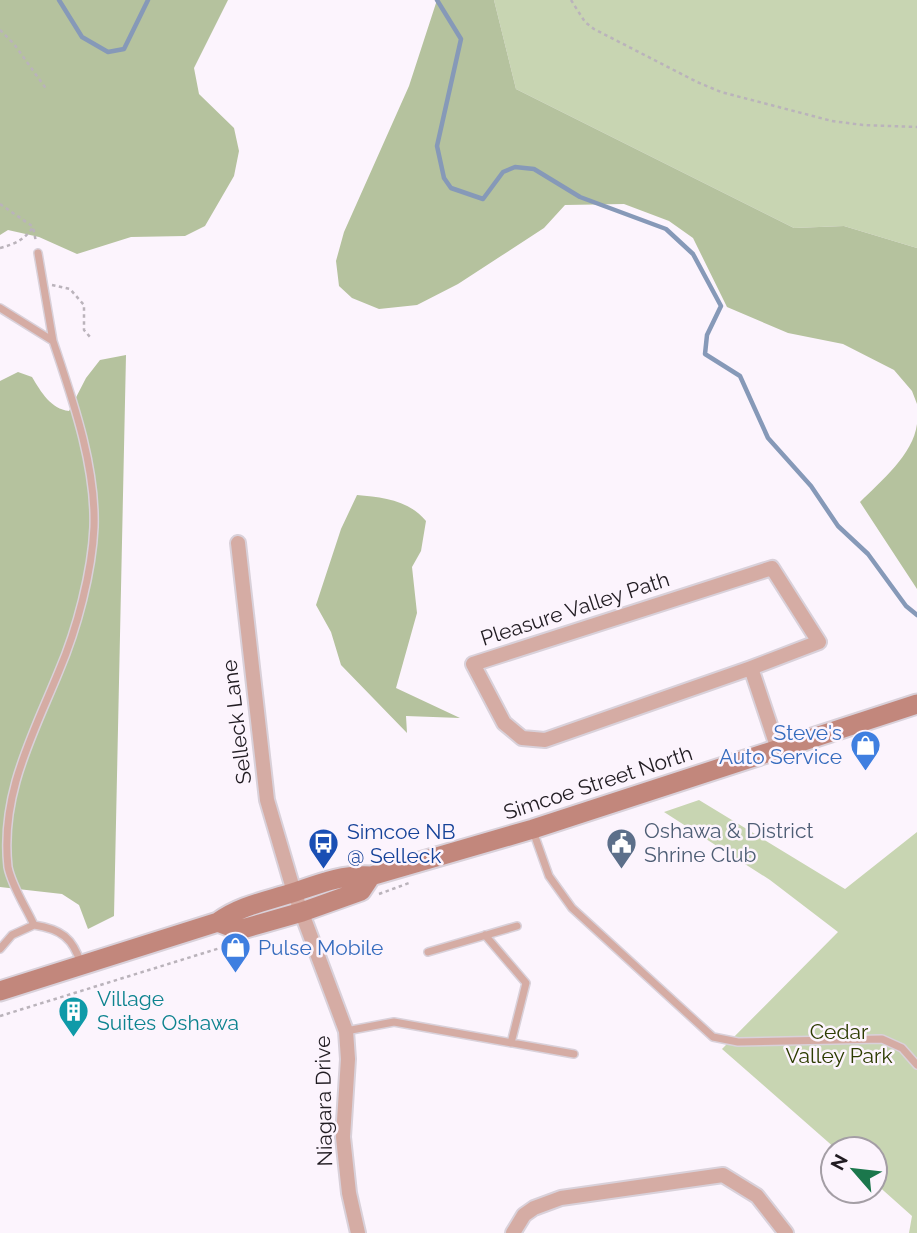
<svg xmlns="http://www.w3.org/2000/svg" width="917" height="1233" font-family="Raleway,sans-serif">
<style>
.green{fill:#c8d5b2}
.forest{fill:#b5c29e}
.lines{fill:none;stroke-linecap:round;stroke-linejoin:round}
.stream{stroke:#8699b8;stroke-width:4.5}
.lane-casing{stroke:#d9d1da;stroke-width:10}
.street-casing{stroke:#d9d1da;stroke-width:18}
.secondary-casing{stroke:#d9d1da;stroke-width:23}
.path{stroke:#bab3bb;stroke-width:2.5;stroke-dasharray:3.5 3.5;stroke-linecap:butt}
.lane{stroke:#d5aca4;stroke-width:7}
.street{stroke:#d5aca4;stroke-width:14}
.secondary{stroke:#c2877c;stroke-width:19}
.labels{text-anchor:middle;stroke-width:5;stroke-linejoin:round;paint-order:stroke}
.street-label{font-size:21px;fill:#211c22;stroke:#fcf4fd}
.shop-label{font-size:21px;fill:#366cbe;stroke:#fcf4fd;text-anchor:end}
.service-label{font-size:21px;fill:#4e5e75;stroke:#fcf4fd;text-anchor:start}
.transit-label{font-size:21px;fill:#164399;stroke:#fcf4fd;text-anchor:start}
.culture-label{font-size:21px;fill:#0d838f;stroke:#fcf4fd;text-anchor:start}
.park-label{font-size:21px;fill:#2d3c01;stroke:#fcf4fd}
</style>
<rect width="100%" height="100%" fill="#fcf4fd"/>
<!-- green -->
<path class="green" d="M494 0H917V248L844 226 794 228 516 89Z
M699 800 845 889 917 832V1233H909L912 1216 875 1183V1149H836L722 1049 838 932 770 880 664 812Z"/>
<!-- forest -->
<path class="forest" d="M0 0H228L194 68 199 94 234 128 239 151 234 176 205 226 185 236 131 237 77 254 39 237 8 230 0 235Z
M437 0H494L516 89 794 228 844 226 917 248V404L912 391 894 370 843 344 788 333 727 307 693 238 669 221 624 204 565 205 544 228 458 284 417 305 379 309 352 298 339 286 336 261 344 232 409 86Z
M126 355 114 916 88 929 79 905 62 894 0 887V381L18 372 32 377C41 392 51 409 69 411L86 378 100 360Z
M917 424V589L860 502C881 481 913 455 917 424Z
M357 495C382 497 409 500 426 521L421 551 412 567 417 613 396 688 460 718 406 716 407 733 341 665 331 632 316 605 341 529Z"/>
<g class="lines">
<!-- stream -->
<path class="stream" d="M59 0 82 37 108 52 124 49 148 0
M437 0 461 39 437 146 444 178 451 188 483 199 503 172 515 167 534 169 580 197 666 229 693 254 721 306 707 335 705 354 740 376 768 438 811 486 838 526 868 554 906 606 917 615"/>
<defs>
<path id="lane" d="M0 308 53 341 38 253
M53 341C72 398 96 465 94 527 92 572 77 629 59 671 33 735 0 794 8 867 12 887 26 907 34 925 61 929 73 938 81 964
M533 831 549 876 572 908 713 1037 738 1042 882 1039 902 1048 917 1065
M485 935 526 983 511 1043
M0 949 12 935 34 925
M428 952 517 926
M346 1031 394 1022 574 1054"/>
<path id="street" d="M238 543 267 800 294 892 346 1031 348 1059 343 1137 349 1193 358 1233
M751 668 545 740 522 738 504 723 473 664 772 568 819 642 751 668 778 749
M513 1233 524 1215 534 1208 561 1198 723 1175 757 1196 786 1233"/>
<path id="secondary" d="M218 922 239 930 302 912 361 891 371 876
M0 991 218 922C241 905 268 901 295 892 321 883 344 874 371 876L533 829 917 704"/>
</defs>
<!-- lane casing -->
<use href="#lane" class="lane-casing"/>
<!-- street casing -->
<use href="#street" class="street-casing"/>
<!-- secondary casing -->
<use href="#secondary" class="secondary-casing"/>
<!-- path -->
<path class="path" d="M571 0 585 22 594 29 697 82 721 92 832 121 863 125 917 127
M0 30 14 44 47 90
M0 204 32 226
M0 248C15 244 24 240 33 227L36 242
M52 285 70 289 84 305V330L90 337
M379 894 409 883
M0 1016 233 944"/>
<!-- lane -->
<use href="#lane" class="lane"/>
<!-- street -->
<use href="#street" class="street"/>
<!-- secondary -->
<use href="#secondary" class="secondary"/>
</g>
<!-- icons -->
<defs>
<symbol id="shop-pin" viewBox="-11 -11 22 30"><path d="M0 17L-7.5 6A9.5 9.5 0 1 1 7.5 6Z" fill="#3f7fe0" stroke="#fcf4fd"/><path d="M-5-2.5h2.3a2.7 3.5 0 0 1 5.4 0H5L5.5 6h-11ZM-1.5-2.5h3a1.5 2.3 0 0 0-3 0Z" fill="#fff"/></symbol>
<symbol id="civic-pin" viewBox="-11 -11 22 30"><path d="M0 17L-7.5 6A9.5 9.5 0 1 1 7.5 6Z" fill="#5c6f8a" stroke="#fcf4fd"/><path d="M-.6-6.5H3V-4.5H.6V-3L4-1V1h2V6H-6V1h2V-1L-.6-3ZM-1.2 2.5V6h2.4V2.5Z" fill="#fff"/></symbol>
<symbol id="bus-pin" viewBox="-11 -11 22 30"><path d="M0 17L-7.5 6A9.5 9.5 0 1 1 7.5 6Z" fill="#1a4fb4" stroke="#fcf4fd"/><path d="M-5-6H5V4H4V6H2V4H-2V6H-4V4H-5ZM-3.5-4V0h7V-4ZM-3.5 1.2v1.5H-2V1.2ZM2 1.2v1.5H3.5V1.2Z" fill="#fff"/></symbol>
<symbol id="building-pin" viewBox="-11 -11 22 30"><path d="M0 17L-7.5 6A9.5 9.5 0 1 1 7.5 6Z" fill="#0f9aa8" stroke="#fcf4fd"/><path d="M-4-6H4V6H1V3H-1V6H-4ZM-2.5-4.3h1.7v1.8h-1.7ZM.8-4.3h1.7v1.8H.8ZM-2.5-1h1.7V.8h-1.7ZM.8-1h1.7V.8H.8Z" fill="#fff"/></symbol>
</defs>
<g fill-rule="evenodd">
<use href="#shop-pin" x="848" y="728" width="35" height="47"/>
<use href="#civic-pin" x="604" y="826" width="35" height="47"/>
<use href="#bus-pin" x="306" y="826" width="35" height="47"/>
<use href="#shop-pin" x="218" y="930" width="35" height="47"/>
<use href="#building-pin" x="56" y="994" width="35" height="47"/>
</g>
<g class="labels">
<!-- street labels -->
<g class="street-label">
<text transform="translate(575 609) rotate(-18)" y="7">Pleasure Valley Path</text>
<text transform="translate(237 722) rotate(-97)" y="7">Selleck Lane</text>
<text transform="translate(598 783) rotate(-18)" y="7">Simcoe Street North</text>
<text transform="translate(324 1101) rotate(-91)" y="7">Niagara Drive</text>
</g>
<!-- shop labels -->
<g class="shop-label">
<text x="842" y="740">Steve's<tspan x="842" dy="24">Auto Service</tspan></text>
<text x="258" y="955" text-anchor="start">Pulse Mobile</text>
</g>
<!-- service labels -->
<g class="service-label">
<text x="644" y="838">Oshawa &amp; District<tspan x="644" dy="24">Shrine Club</tspan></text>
</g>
<!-- transit labels -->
<g class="transit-label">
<text x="347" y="839">Simcoe NB<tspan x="347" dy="24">@ Selleck</tspan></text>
</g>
<!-- culture labels -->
<g class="culture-label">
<text x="97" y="1006">Village<tspan x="97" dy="24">Suites Oshawa</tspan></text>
</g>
<!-- park labels -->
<g class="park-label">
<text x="839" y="1039">Cedar<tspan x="839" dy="24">Valley Park</tspan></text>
</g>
</g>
<!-- north arrow -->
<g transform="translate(854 1170) rotate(298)"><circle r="33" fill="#fcf4fd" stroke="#a49ea5" stroke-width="2"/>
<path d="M0-5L12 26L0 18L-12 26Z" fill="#1b774c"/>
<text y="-10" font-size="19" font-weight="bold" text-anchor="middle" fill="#211c22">N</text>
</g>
</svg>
